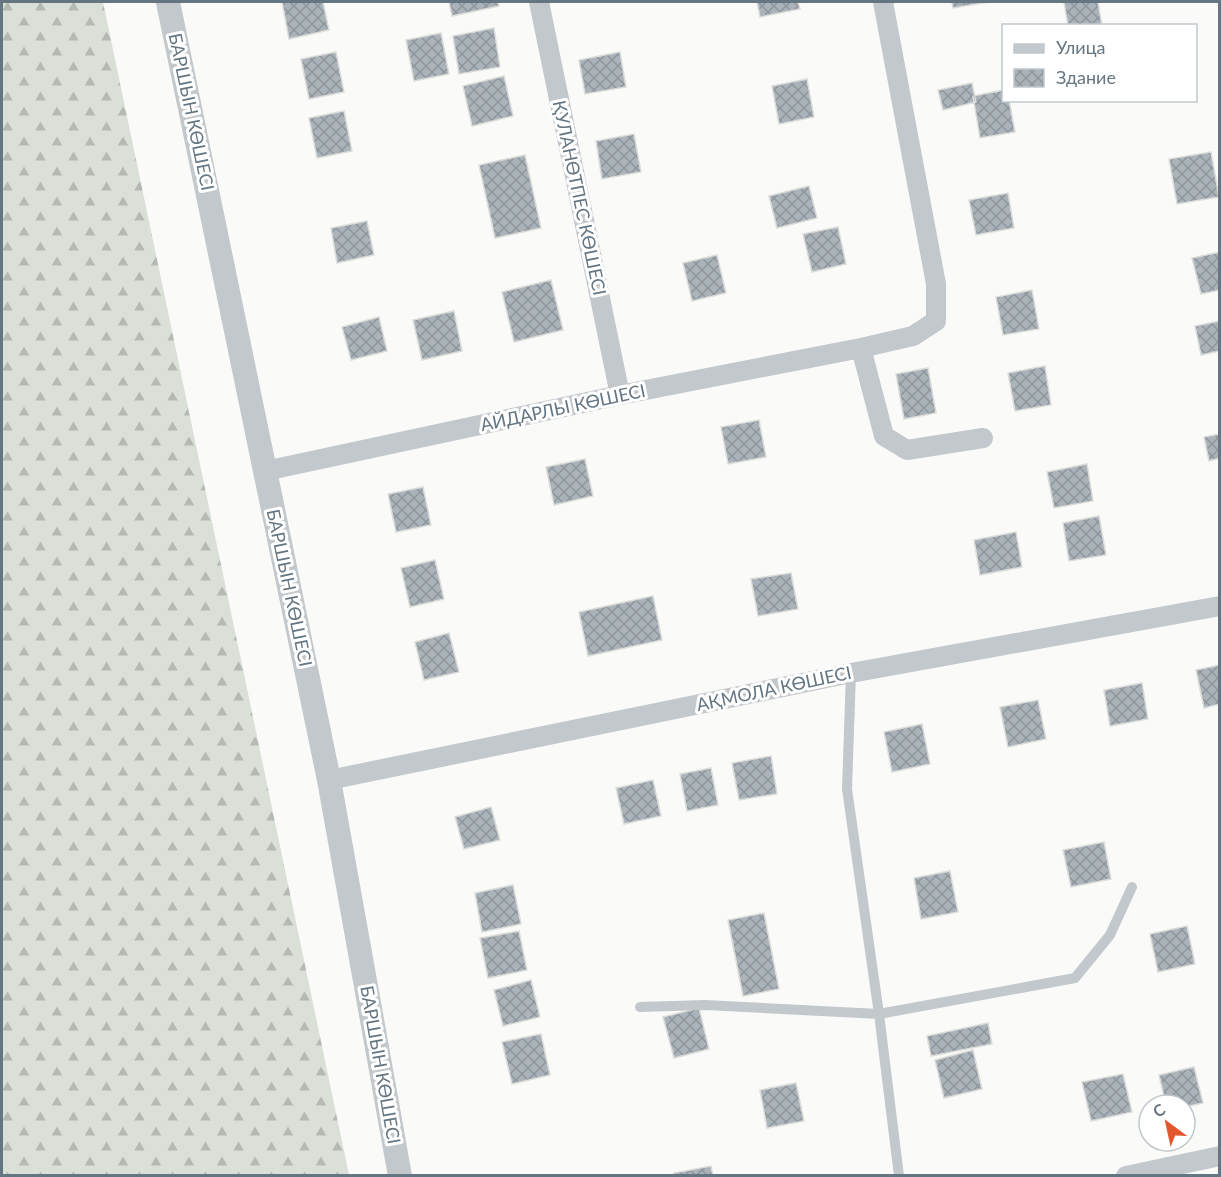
<svg xmlns="http://www.w3.org/2000/svg" width="1221" height="1177" font-family="Lato,sans-serif">
<style>
.forest{fill:url(#forest-firs)}
.building{fill:url(#building-cross-hatch);stroke:#dcdcda;stroke-width:1.5}
.lines{fill:none;stroke-linecap:round;stroke-linejoin:round}
.service{stroke:#c3c8cc;stroke-width:10}
.minor{stroke:#c3c8cc;stroke-width:20}
.tertiary{stroke:#c3c8cc;stroke-width:24}
.labels{text-anchor:middle;stroke-width:6;stroke-linejoin:round;paint-order:stroke}
.street-label{font-size:18px;fill:#657683;stroke:#fff}
</style>
<defs>
<pattern id="forest-firs" width="22" height="20" patternUnits="userSpaceOnUse" patternTransform="scale(1.5)"><rect width="22" height="20" fill="#dadfd7"/><path d="M5 1l3.5 6h-7zM16 11l3.5 6h-7z" fill="#b4b9b4"/></pattern>
<pattern id="building-cross-hatch" width="8" height="8" patternUnits="userSpaceOnUse" patternTransform="scale(1.5)"><rect width="8" height="8" fill="#aab3b9"/><path d="M0 0l8 8M0 8l8-8" fill="none" stroke="#8e969c"/></pattern>
</defs>
<rect width="100%" height="100%" fill="#fafaf8"/>
<!-- forest -->
<path class="forest" d="M2 2H103L349 1175H2Z"/>
<!-- building -->
<path class="building" d="M282 2H323L329 30 289 39Z
M449 2H498L499 6 452 16Z
M757 2H798L800 9 760 17Z
M952 2H989L953 8Z
M1064 2H1098L1102 26H1068Z
M494 28 500 67 459 74 453 36Z
M441 33 449 74 414 81 406 40Z
M336 52 344 92 309 99 301 59Z
M620 52 626 87 585 94 579 60Z
M504 76 513 116 472 126 463 86Z
M807 79 814 117 779 124 772 86Z
M972 83 976 102 943 110 938 90Z
M1004 90V100H1009L1015 132 980 138 973 96Z
M344 111 352 151 317 158 309 118Z
M634 134 641 172 602 179 596 141Z
M1211 152 1219 197 1177 204 1169 159Z
M525 155 541 228 495 238 479 165Z
M809 186 817 218 777 228 769 196Z
M1008 193 1014 228 976 235 969 200Z
M367 221 374 255 337 263 331 228Z
M838 227 846 264 812 272 803 234Z
M1220 252V290L1201 294 1192 258Z
M717 255 726 293 692 301 683 263Z
M551 280 563 330 514 342 502 292Z
M1032 290 1039 329 1003 335 996 297Z
M454 311 462 351 422 360 413 320Z
M379 317 387 351 351 360 342 327Z
M1220 321V351L1201 355 1195 326Z
M1045 366 1051 405 1015 411 1008 373Z
M928 368 936 413 904 419 896 374Z
M759 420 766 457 728 464 721 427Z
M1220 434V458L1209 461 1204 437Z
M585 459 593 496 554 505 546 467Z
M1087 464 1093 501 1054 508 1047 472Z
M423 487 431 525 396 532 388 494Z
M1099 516 1106 555 1069 561 1063 523Z
M1016 532 1022 567 980 575 974 540Z
M435 560 444 599 410 607 401 568Z
M791 573 798 609 758 616 751 579Z
M653 596 662 640 588 656 579 612Z
M449 633 459 672 424 680 415 642Z
M1220 665V704L1204 708 1196 670Z
M1142 683 1148 719 1110 726 1104 690Z
M1038 700 1046 739 1008 747 1000 707Z
M922 724 930 764 892 772 884 732Z
M771 756 777 794 739 800 732 763Z
M711 768 718 805 687 811 680 774Z
M653 780 661 816 624 824 616 788Z
M491 807 500 840 464 849 455 817Z
M1104 842 1111 879 1071 887 1063 850Z
M950 871 958 912 921 919 914 878Z
M513 885 521 924 482 932 475 893Z
M764 913 779 989 743 996 728 920Z
M1187 926 1195 964 1158 972 1150 934Z
M519 931 527 970 488 978 480 938Z
M531 980 540 1017 503 1026 494 990Z
M699 1008 709 1049 674 1058 663 1017Z
M988 1023 992 1044 931 1056 927 1036Z
M541 1034 550 1075 512 1084 502 1042Z
M973 1050 982 1089 944 1098 935 1060Z
M1194 1067 1203 1103 1185 1107V1105H1166L1159 1075Z
M1123 1074 1132 1112 1091 1121 1082 1082Z
M796 1083 804 1121 767 1128 760 1090Z
M711 1166 713 1176H674V1173Z"/>
<g class="lines">
<!-- service -->
<path class="service" d="M851 673 847 789 879 1014 899 1176
M640 1007 705 1005 879 1014 1075 978 1110 935 1132 887"/>
<!-- minor -->
<path class="minor" d="M539 2 620 395
M861 348 884 436 907 450 983 438
M265 471 620 395 861 348 913 336 936 321V284L883 2
M329 780 851 673 1220 606
M1126 1176 1220 1156"/>
<!-- tertiary -->
<path class="tertiary" d="M168 2 329 780 400 1176"/>
</g>
<g class="labels">
<!-- street labels -->
<g class="street-label">
<text transform="translate(191 112) rotate(78)" y="6">БАРШЫН КӨШЕСІ</text>
<text transform="translate(579 198) rotate(78)" y="6">ҚУЛАНӨТПЕС КӨШЕСІ</text>
<text transform="translate(563 408) rotate(-12)" y="6">АЙДАРЛЫ КӨШЕСІ</text>
<text transform="translate(289 588) rotate(78)" y="6">БАРШЫН КӨШЕСІ</text>
<text transform="translate(774 689) rotate(-12)" y="6">АҚМОЛА КӨШЕСІ</text>
<text transform="translate(380 1065) rotate(80)" y="6">БАРШЫН КӨШЕСІ</text>
</g>
</g>
<!-- border -->
<rect width="1221" height="1177" fill="none" stroke="#657683" stroke-width="6"/>
<!-- legend -->
<rect x="1002" y="24" width="195" height="78" fill="#ffffff" stroke="#c1c8cd" stroke-width="1.5"/>
<rect x="1014" y="44" width="30" height="9" fill="#c3c8cc" stroke="#c1c8cd" stroke-width="1.5"/>
<text x="1056" y="54" font-size="18" fill="#657683">Улица</text>
<rect x="1014" y="69" width="30" height="18" fill="url(#building-cross-hatch)" stroke="#c1c8cd" stroke-width="1.5"/>
<text x="1056" y="84" font-size="18" fill="#657683">Здание</text>
<!-- north arrow -->
<g transform="translate(1167 1123) rotate(327)"><circle r="28" fill="#ffffff" stroke="#c1c8cd" stroke-width="1.5"/>
<path d="M0-4.5L10 22L0 15L-10 22Z" fill="#e4572e"/>
<text y="-9" font-size="16" font-weight="bold" text-anchor="middle" fill="#657683">С</text>
</g>
</svg>
